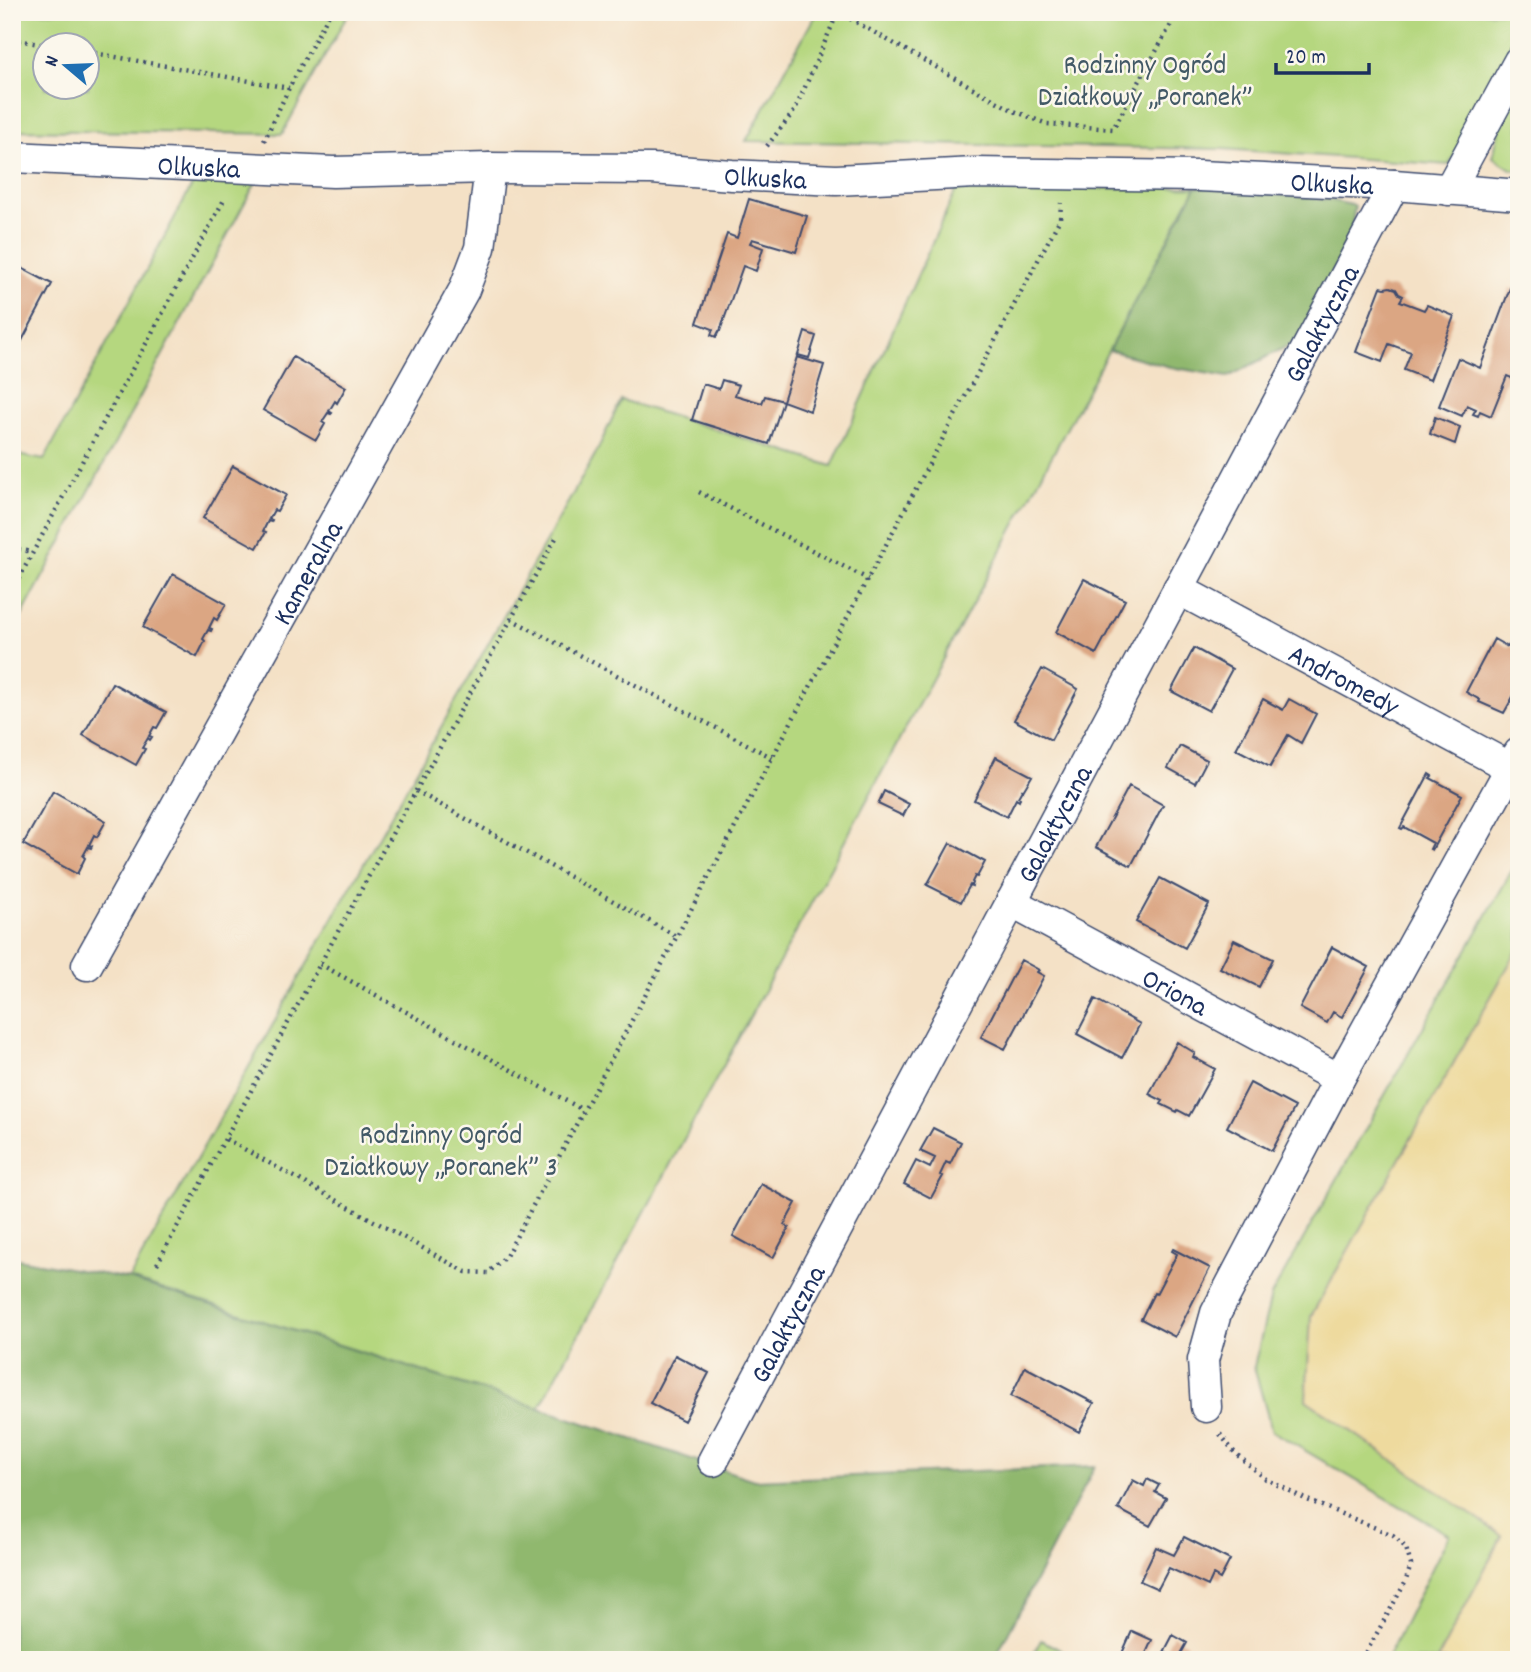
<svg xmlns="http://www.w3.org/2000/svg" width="1531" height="1672" font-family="Dekko,sans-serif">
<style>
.green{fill:#b5d77f;stroke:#68836e;stroke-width:2;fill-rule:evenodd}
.forest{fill:#90b86e;stroke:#567466;stroke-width:2}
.sand{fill:#eeda9e;stroke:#84847e;stroke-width:2}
.building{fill:#dba683}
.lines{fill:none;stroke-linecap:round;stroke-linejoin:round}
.minor-casing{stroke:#3c4a6e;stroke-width:33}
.path{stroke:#3c4a6e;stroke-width:4.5;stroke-dasharray:2 5;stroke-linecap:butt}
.minor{stroke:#fff;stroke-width:30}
.labels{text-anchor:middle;stroke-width:5;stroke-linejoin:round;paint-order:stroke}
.park-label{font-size:28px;fill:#425966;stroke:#fbf7ec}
.street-label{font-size:28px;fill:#1b2f5e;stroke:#fbf7ec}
</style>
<rect width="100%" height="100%" fill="#fbf7ec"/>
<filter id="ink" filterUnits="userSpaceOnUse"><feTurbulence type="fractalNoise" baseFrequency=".0143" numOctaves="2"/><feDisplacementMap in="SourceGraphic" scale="14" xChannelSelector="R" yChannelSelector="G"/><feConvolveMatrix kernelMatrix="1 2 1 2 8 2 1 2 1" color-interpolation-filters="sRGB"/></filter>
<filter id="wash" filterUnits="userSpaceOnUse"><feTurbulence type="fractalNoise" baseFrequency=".00686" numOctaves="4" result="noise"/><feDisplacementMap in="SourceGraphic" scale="28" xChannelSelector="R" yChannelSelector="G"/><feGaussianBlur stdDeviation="1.57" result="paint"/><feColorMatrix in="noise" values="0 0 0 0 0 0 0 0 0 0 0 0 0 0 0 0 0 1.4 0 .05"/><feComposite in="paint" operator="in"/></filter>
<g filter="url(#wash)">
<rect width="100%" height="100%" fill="#f4e1c6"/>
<!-- green -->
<path class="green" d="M12 12H349L282 134 12 130ZM46 46H88V88H46Z
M817 12H1519V32L1449 165 1222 149 746 141Z
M1519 90V170L1511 169 1493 157 1500 125Z
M196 178 257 180 12 634V454L44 460Z
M1196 187 971 607 539 1408 129 1279 596 453 621 400 832 466 956 190Z
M1519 858V1660H1386L1449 1535 1272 1431 1254 1367 1271 1296Z
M1041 1640 1080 1660H1030Z"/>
<!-- forest -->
<path class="forest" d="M1196 187 1331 200 1355 206 1351 231 1305 337 1228 377 1170 367 1109 350Z
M12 1258 129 1279 539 1408 754 1480 1095 1466 994 1660H12Z"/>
<!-- sand -->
<path class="sand" d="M1519 947V1660H1437L1502 1536 1306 1400 1311 1316Z"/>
<g id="blocks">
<!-- building -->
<path class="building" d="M749 199 807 216 796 252 752 239 750 243 763 248 756 271 743 266 720 331H719L716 337 711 335 713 329 697 323 727 234 737 238Z
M12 263 52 284 17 350 12 347Z
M1381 287 1385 288 1390 287 1396 289 1399 294 1403 296 1400 301 1424 310 1427 305 1454 316 1430 380 1404 370 1411 352 1389 344 1382 362 1356 352Z
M1510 288 1519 292V346L1515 356 1519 357V381L1507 376 1491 416 1480 411 1478 416 1473 414 1476 409 1467 405 1462 416 1439 406 1458 358 1480 368Z
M805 332 816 336 809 358 798 355Z
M293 357 346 387 337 403 335 401 329 411 332 413 331 414 328 413 322 422 325 424 316 440 263 410Z
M797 357 824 365 810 411 783 401 769 444 692 420 703 384 719 389 722 380 739 385 735 395 762 403 765 396 783 401Z
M1435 417 1460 427 1455 444 1430 434Z
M233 466 286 495 277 511 274 510 269 519 272 520 271 522 268 521 263 531 266 532 257 548 203 518Z
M173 574 226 604 217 620 214 618 209 628 212 629 211 631 208 630 203 639 205 641 197 657 143 627Z
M1084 579 1125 600 1096 654 1056 632Z
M1494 639 1508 647 1509 645 1519 650V693L1516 697 1514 695 1504 713 1479 702 1480 700 1466 692Z
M1194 648 1232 669 1209 711 1171 691Z
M1042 669 1078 689 1051 740 1014 720Z
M112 683 166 712 157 728 154 727 149 736 152 737 150 740 148 738 142 748 145 749 136 765 83 735Z
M1263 699 1283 710 1289 699 1316 714 1301 743 1288 735 1270 767 1236 749Z
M1180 746 1207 760 1195 783 1168 768Z
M996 757 1032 776 1023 791 1022 790 1018 797 1020 798 1019 801 1016 799 1007 817 974 800Z
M1429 774 1432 776 1430 778 1462 795 1432 850 1430 849 1433 843 1404 827 1402 829 1400 828Z
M1129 786 1163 805 1131 866 1096 847Z
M53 791 106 821 97 837 94 835 89 845 92 846 91 848 88 847 83 856 85 858 77 874 23 844Z
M884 791 909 804 903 816 878 804Z
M950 843 985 862 977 877 975 876 972 882 973 883 972 886 970 885 961 902 927 885Z
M1160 878 1209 904 1185 948 1136 922Z
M1234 940 1273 959 1259 987 1220 968Z
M1332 947 1369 967 1342 1017 1333 1012 1327 1023 1300 1008Z
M1021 960 1039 970 1037 972 1044 976 1005 1049 981 1037Z
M1095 999 1140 1024 1122 1058 1077 1034Z
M1177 1042 1195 1053 1193 1057 1215 1069 1189 1116 1178 1110 1177 1112 1161 1104 1163 1101 1149 1094Z
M1250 1083 1295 1107 1272 1151 1227 1127Z
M933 1128 961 1142 950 1164 946 1162 940 1175 943 1176 931 1198 904 1184 916 1161 930 1168 935 1158 920 1151Z
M761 1184 796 1203 784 1225 789 1228 773 1258 733 1236Z
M1173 1249 1210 1268 1175 1337 1141 1319 1154 1293 1156 1294 1177 1254 1172 1251Z
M675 1355 709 1373 684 1421 650 1403Z
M1025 1367 1094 1403 1079 1432 1011 1396Z
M1147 1479 1159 1485 1155 1492 1166 1498 1150 1526 1118 1509 1133 1480 1144 1486Z
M1184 1537 1230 1560 1220 1579 1213 1575 1208 1586 1169 1568 1158 1589 1140 1581 1156 1547 1174 1555Z
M1132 1631 1152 1640 1143 1660H1119Z
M1173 1635 1187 1643 1178 1659 1164 1652Z"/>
</g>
</g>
<g filter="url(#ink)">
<use href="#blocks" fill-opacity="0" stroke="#3c4a6e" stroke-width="2"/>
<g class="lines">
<defs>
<g id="minor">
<path id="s1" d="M12 157 333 172 490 168 652 169 732 175 836 180 975 173 1199 176 1394 185 1519 195"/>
<path d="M1449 190 1519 61"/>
<path id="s2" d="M1178 589 1511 768"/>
<path id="s3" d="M1011 902 1339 1079"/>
<path id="s4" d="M87 965 464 290 480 248 490 168"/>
<path d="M1206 1407 1203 1360 1216 1313 1339 1079 1519 753"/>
<path id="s5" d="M713 1461 1394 185"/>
</g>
</defs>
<!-- minor casing -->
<use href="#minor" class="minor-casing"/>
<!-- path -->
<path class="path" d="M838 12 1014 111 1047 124 1113 129 1178 12
M12 39 50 46
M88 52 289 88
M264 141 289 88 330 12
M767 146 795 110 838 12
M699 492 868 579
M12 548 32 552
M12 591 225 198
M511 619 773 758
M416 791 676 936
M320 964 583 1110
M226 1139 466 1272 488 1273 506 1256 1060 219 1061 203
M157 1264 320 964 556 538
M1220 1434 1235 1453 1266 1479 1305 1499 1393 1535 1406 1548 1411 1565 1405 1583 1362 1660"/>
<!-- minor -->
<use href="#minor" class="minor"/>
</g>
</g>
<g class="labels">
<!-- park labels -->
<g class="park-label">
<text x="1145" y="73">Rodzinny Ogród<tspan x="1145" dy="32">Działkowy „Poranek”</tspan></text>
<text x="441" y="1143">Rodzinny Ogród<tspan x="441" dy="32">Działkowy „Poranek” 3</tspan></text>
</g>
<!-- street labels -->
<g class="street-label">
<text dy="10" stroke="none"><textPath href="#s1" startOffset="187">Olkuska</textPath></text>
<text dy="10" stroke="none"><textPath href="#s1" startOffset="754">Olkuska</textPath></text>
<text dy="10" stroke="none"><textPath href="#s1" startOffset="1321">Olkuska</textPath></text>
<text dy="10" stroke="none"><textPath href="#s5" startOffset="1290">Galaktyczna</textPath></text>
<text dy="10" stroke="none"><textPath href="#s4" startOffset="450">Kameralna</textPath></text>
<text dy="10" stroke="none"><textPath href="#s2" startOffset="189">Andromedy</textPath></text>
<text dy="10" stroke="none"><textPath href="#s5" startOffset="723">Galaktyczna</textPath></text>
<text dy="10" stroke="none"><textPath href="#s3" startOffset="187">Oriona</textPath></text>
<text dy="10" stroke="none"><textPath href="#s5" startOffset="156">Galaktyczna</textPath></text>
</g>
</g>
<!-- margin -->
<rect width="1531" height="1672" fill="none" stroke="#fbf7ec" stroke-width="42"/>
<!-- north arrow -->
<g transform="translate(66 66) rotate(289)"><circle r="33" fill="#fbf7ec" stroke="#a1a7b3" stroke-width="2"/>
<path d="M0-5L12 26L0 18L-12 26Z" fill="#1f6fb2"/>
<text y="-10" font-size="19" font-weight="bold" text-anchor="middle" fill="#1b2f5e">N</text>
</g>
<!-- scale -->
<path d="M1276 63v10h93v-10" fill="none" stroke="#1b2f5e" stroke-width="3.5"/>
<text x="1286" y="63" font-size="21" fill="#1b2f5e" stroke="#fbf7ec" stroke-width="5" paint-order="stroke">20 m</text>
</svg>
